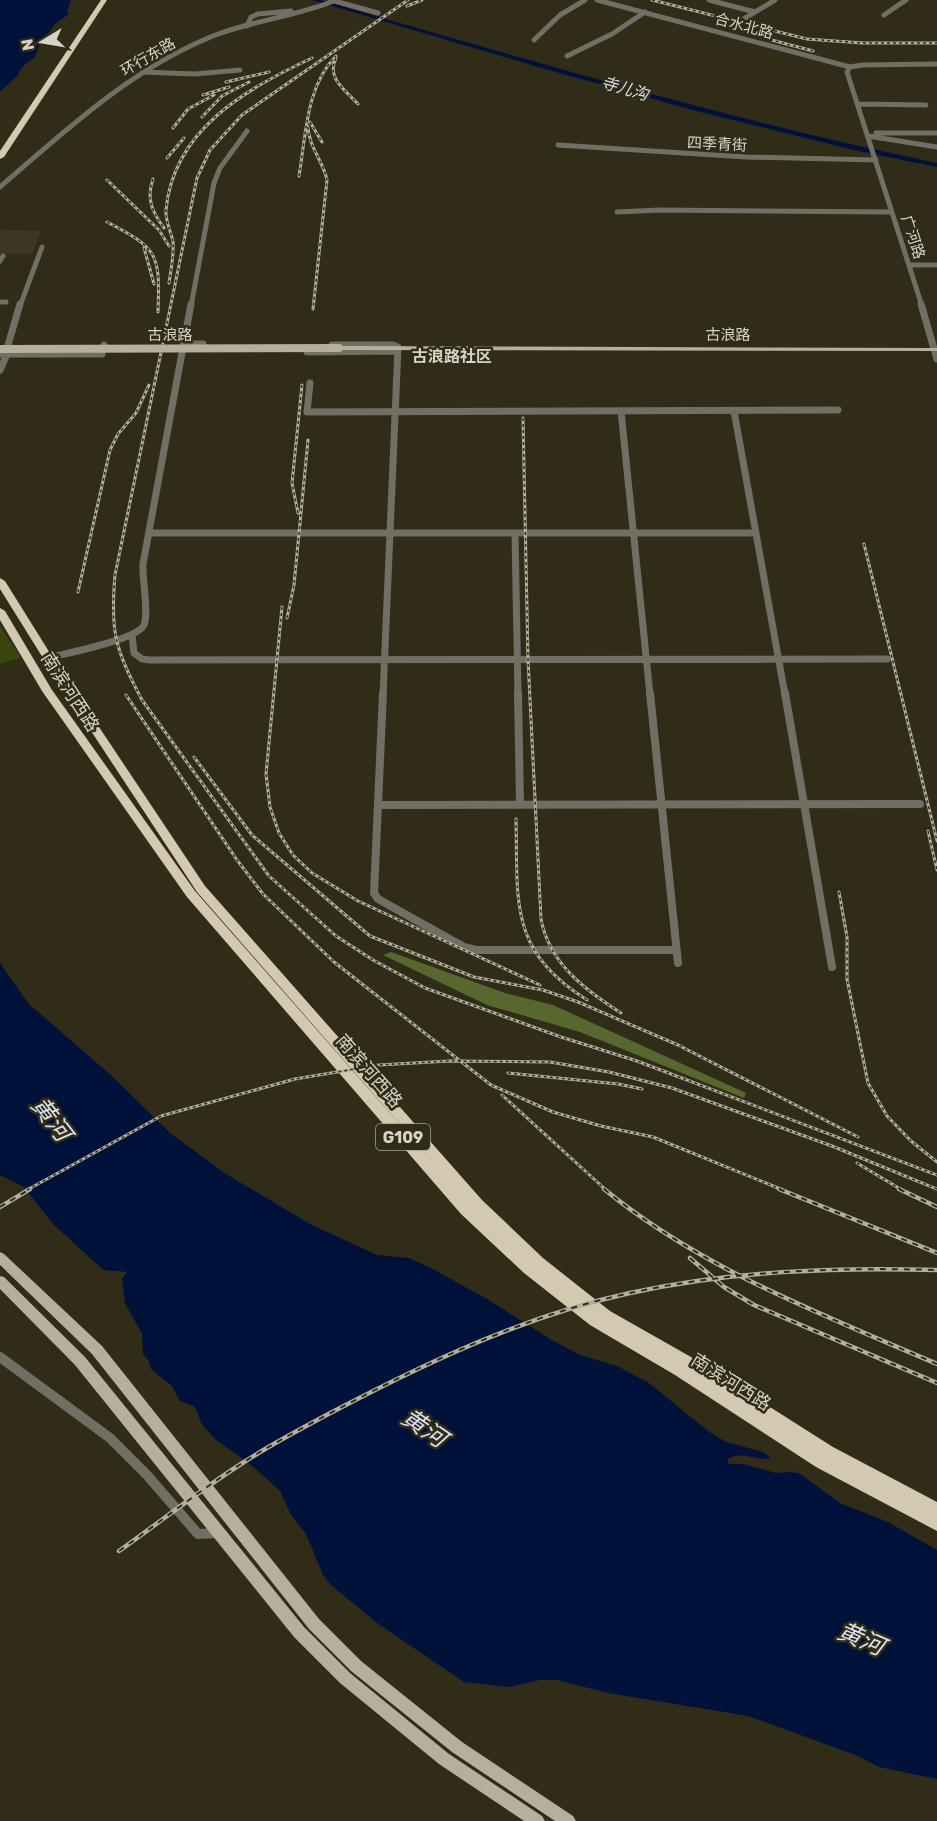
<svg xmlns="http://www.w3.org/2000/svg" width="937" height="1821" font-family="Rubik,'Noto Sans SC',sans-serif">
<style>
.education{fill:#3f3525}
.green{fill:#39470e}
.forest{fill:#57682f}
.water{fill:#00123a}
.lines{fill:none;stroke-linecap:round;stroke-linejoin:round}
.river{fill:#00123a;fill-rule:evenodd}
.minor-far3{stroke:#716e64;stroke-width:5}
.minor-far2{stroke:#716e64;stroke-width:7}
.minor-far1{stroke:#716e64;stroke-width:8}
.minor{stroke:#716e64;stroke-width:10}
.major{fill:#b6af9b;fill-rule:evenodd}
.highway{fill:#d2c9b0;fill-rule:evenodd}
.rail-far1-casing{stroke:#b2afa0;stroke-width:3}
.rail-casing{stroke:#b2afa0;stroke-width:4.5}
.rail-far1{stroke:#312c18;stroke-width:1.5;stroke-dasharray:3;stroke-linecap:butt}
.rail{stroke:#312c18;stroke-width:2;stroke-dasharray:6;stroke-linecap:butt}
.major-bridge{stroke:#b6af9b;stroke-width:8}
.labels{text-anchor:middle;stroke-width:5;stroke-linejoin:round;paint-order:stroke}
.far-street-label{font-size:15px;fill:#d6d4c7;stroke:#312c18}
.far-water-label{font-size:16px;font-style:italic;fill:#d8e2f1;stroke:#312c18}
.far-neighbourhood-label{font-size:16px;font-weight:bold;fill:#d6d4c7;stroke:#312c18}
.shield{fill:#312c18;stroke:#a4a292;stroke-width:1.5}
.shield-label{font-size:16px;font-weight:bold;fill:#d6d4c7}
.street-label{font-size:18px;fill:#d6d4c7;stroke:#312c18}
.near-water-label{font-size:24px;font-style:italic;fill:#d8e2f1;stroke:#312c18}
</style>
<rect width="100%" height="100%" fill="#312c18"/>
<!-- education -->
<path class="education" d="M0 230 41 231 32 254H0Z"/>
<!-- green -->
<path class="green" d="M0 626 21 658 0 664Z"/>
<!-- forest -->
<path class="forest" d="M391 952 505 993 553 1005 746 1093 744 1098 580 1032 487 1005 383 955Z"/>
<!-- water -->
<path class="water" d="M0 0H71L67 12 69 14 55 24 39 46 35 57 22 67 17 76 0 92Z
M0 963 29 1004 113 1077 170 1133 226 1174 312 1225 377 1255 409 1258 429 1267 487 1299 550 1339 580 1355 617 1366 649 1383 708 1431 726 1442 763 1452 771 1458C756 1462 742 1450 728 1459V1464H743L776 1473 788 1472 799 1473 840 1503 888 1522 937 1550V1779L879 1767 858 1756 748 1716 608 1693 557 1680H540L509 1687 464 1682 377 1623 331 1585 323 1575 306 1534 291 1515 280 1491 250 1464 216 1440 201 1423 195 1407 180 1401 172 1386 151 1369 149 1361 143 1354 142 1334 125 1303 122 1279 127 1272 104 1270 100 1267 53 1224 24 1187 0 1175Z"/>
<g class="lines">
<!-- river -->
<path class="river" d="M312 0H321C525 59 729 120 937 163V167L858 151 700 112 545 69Z"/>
<!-- minor-far3 -->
<path class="minor-far3" d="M331 0 378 13
M597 0 850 67
M709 0 755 12
M884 15 906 0
M742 20 775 0
M247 26 251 17 258 14 291 11
M534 40 560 15 585 0
M567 56 612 34 645 12
M142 72 195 74 240 70
M857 104 926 105
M876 133H937
M868 136 937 147
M558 145 746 157 876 160
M0 187C66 130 131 69 213 36 253 20 296 17 336 0
M617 212 660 210 892 212
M0 261 3 256
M910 265H937
M0 302H6
M20 306 42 247
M191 306 214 183 220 168 247 131
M922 306 847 72 850 67 862 65 937 64"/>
<!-- minor-far2 -->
<path class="minor-far2" d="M921 304 937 359
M185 344H203
M8 345 20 304
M332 345H393L398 347 383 695
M307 352 398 351
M0 354H102L104 345
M0 370 7 354
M310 383 307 412 838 410
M621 411 650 695
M734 411 785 695
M149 533H755
M515 533 518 695
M132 635 134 653 142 659 150 660 887 659
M48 658C66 653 137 640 144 625 149 614 142 578 143 564L191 304"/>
<!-- minor-far1 -->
<path class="minor-far1" d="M383 693 374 893 378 899 464 947 476 950H676
M518 693 520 805
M650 693 678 963
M785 693 832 967
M378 805 920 804"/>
<!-- minor -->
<path class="minor" d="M0 1357 110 1438 147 1475 198 1534 218 1533"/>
<!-- major -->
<path class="major" d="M336 346 934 348H937V351L339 350H336Z
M0 1252 4 1254 102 1346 319 1619 361 1661 462 1742 573 1816 576 1821H555L452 1752 351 1671 309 1629 92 1354 0 1265Z
M0 1276 4 1277 85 1357 304 1627 350 1673 449 1754 542 1816 545 1821H524L439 1764 340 1683 294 1637 75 1365 0 1289Z"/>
<!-- highway -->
<path class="highway" d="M101 0H107L4 157 0 159V151Z
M0 578 5 581 53 658 205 886 482 1200 543 1258 610 1311 691 1357 833 1447 937 1502V1531L816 1467 675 1375 590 1325 524 1273 461 1214 187 897 42 691 0 620V608L5 611 52 690 195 891 439 1169 197 892 43 658 0 589Z"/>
<defs>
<path id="rail-far1" d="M408 0 242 115 210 150 197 178 115 575C110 632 115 649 142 700L269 876 336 936 373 960 425 988 561 1037 637 1061 937 1175
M652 0 807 39 862 43H937
M407 6 422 0
M764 38 813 51
M336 58C326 78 345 90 358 104
M226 82 269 72
M203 95 229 87
M202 117 222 96 249 82
M310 122 322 142
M308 127C309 147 323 161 327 180L313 309
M173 128 188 109 214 95
M167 158 184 138
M299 176C306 135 306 86 336 56
M153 179C146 198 152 212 164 228
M107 180 159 230 169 246
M107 222C159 249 160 254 158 312
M144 248 154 284
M169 283C171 270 174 255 173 242 171 231 165 221 166 210 173 130 247 88 312 58
M523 418 528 659 541 919C549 963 585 990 621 1013
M298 513 292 483 302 385
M864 544 937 841
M78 592 110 450 118 434 136 413 149 385
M282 607 266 774 270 807 279 833 293 855 312 873 358 901 540 985
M287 618 294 585 308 440
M126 695 237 860 263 894 334 962 491 1085 553 1112 601 1126 653 1137 783 1190
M194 757 252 835 370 936 474 977 543 990 578 1002 678 1045 858 1137
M516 819C518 902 508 950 587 1000
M928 831 937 870
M839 892 847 937V979L868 1083 887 1116 911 1141 937 1162
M508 1073 618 1084 642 1089
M502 1095 606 1190
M857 1163 902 1190
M27 1190 161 1116 295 1079 379 1065 449 1061 550 1062 609 1072 672 1088 832 1146 937 1189"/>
<path id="rail" d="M604 1189C702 1269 821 1314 937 1364
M779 1189 937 1253
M899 1189 937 1207
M0 1207 30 1189
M690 1258 724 1287 754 1305 937 1383
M119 1551C160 1522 199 1491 241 1464 273 1443 306 1426 340 1408 432 1360 528 1315 630 1293 731 1271 834 1267 937 1270"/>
</defs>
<!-- rail-far1 casing -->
<use href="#rail-far1" class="rail-far1-casing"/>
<!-- rail casing -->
<use href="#rail" class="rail-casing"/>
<!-- rail-far1 -->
<use href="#rail-far1" class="rail-far1"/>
<!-- rail -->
<use href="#rail" class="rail"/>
<!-- major-bridge -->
<path class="major-bridge" d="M0 349 339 348"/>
</g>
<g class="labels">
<!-- far-street labels -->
<g class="far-street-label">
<text transform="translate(744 26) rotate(15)" y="5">合水北路</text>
<text transform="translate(148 57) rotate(-30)" y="5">环行东路</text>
<text transform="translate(717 144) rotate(3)" y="5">四季青街</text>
<text transform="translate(913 237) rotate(72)" y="5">广河路</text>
<text x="170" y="340">古浪路</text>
<text x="728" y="340">古浪路</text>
</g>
<!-- far-water labels -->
<g class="far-water-label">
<text transform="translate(625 88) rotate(16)" y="6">寺儿沟</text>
</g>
<!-- far-neighbourhood labels -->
<g class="far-neighbourhood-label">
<text x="452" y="362">古浪路社区</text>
</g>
<!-- shield labels -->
<rect class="shield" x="376" y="1124" width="54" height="26" rx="4.5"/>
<g class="shield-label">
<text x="403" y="1143">G109</text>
</g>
<!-- street labels -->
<g class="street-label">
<text transform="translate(70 692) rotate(57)" y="6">南滨河西路</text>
<text transform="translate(369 1071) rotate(49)" y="6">南滨河西路</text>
<text transform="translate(731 1382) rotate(32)" y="6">南滨河西路</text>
</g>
<!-- near-water labels -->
<g class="near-water-label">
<text transform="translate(51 1119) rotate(52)" y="8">黄河</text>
<text transform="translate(424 1428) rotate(34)" y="8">黄河</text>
<text transform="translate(861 1639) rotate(23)" y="8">黄河</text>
</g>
</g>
<!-- north arrow -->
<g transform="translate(42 42) rotate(259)" stroke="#312c18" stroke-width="4.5" paint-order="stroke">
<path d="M0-4.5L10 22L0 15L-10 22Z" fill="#d6d4c7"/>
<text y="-9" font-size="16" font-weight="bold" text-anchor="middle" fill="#d6d4c7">N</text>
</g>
</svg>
